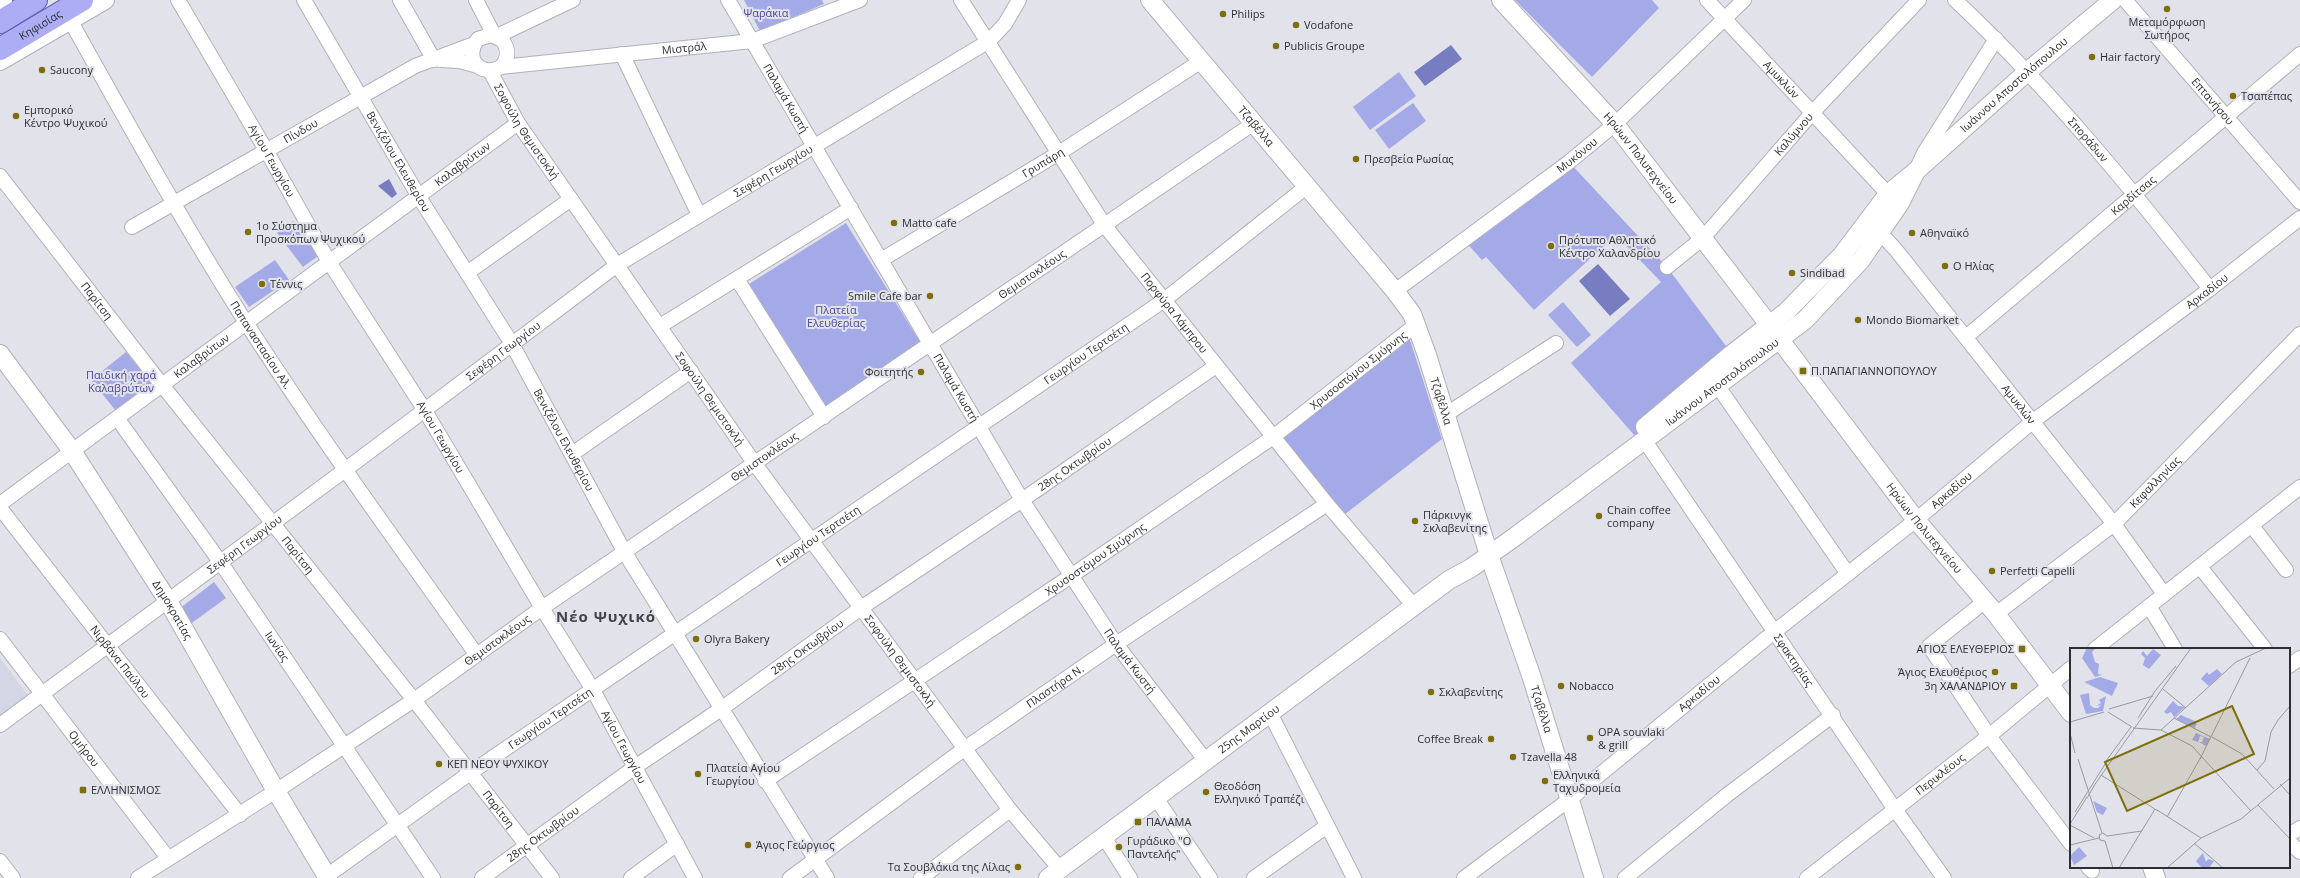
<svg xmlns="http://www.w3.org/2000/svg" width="2300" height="878" font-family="'Open Sans',sans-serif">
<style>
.built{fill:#d4d6e5}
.green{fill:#a4aae8}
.water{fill:#787dc1}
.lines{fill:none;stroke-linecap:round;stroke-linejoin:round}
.minor-casing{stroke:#b0b1b9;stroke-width:16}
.tertiary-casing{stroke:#b0b1b9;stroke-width:20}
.primary-casing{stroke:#5c5dab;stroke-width:24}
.minor{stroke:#fff;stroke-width:14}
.tertiary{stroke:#fff;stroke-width:18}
.primary{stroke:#acadf4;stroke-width:22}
.poi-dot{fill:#7d6e0b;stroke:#e1e2ea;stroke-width:1.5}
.labels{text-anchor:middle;stroke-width:4;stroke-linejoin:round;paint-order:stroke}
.park-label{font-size:11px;fill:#48479b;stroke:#e1e2ea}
.poi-label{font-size:11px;fill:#2d2e31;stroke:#e1e2ea;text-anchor:start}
.street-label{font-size:11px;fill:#2d2e31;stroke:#e1e2ea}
.district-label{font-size:15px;font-weight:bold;letter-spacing:1px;fill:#42434a;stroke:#e1e2ea}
.inset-road{fill:none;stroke:#999aa0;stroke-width:1}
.view{fill:#7d6e0b;fill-opacity:0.15;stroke:#7d6e0b;stroke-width:2}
.inset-edge{fill:none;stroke:#2d2e31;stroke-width:2}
</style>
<rect width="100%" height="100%" fill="#e1e2ea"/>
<!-- built -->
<path class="built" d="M0 658 28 695 0 716Z"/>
<!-- green -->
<path class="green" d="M744 0H822L824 4 760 31Z
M1515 0H1652L1659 8 1592 77Z
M1399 72 1416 96 1370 130 1353 107Z
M1413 103 1426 121 1389 149 1375 130Z
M1569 162 1667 267 1732 354 1635 436 1571 363 1661 282 1616 235 1534 310 1486 257 1482 260 1463 239Z
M293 221 318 256 303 267 277 233Z
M846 223 922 345 826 408 749 284Z
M275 260 289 280 249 307 235 287Z
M1563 302 1591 335 1577 347 1548 315Z
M1409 337 1442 439 1340 518 1278 437Z
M126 352 151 383 116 411 91 380Z
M214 582 226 598 185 628 175 612Z"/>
<!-- water -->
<path class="water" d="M1451 45 1462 59 1425 86 1414 72Z
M389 179 397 194 392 198 378 186Z
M1598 264 1630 299 1610 316 1579 281Z"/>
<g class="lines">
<defs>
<g id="minor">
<path id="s1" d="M178 0 266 150 329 262 424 409 542 608 593 690 695 878"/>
<path id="s2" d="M304 0 419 197 512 344 625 553 827 878"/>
<path d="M400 0 434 60"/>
<path d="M476 0 494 35"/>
<path id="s3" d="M728 0 1022 500 1116 644 1206 761"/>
<path id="s4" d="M961 0 1105 226 1327 504 1414 606"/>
<path id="s5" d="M1707 0 1888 194"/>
<path id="s6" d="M1955 0C2049 88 2131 188 2210 289"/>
<path id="s7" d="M2125 0 2300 202"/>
<path id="s8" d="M70 20C127 122 183 223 245 321 318 435 398 544 476 654"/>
<path d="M497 36 573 0"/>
<path d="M622 54 699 215"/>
<path d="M440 60 459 61 478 66"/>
<path id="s9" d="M501 67C509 58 509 49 502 40L491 35 478 39C463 58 480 78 501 67L752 41 860 0"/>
<path id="s10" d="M490 71 518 123 755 464 1010 810 1060 869"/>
<path d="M1918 166 1924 153 1996 39"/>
<path id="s11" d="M0 176 162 385 414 700 552 878"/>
<path id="s12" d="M1873 225 1896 250 2114 524 2164 594"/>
<path id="s13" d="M132 227 415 66 474 44"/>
<path id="s14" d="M881 260 1059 153 1203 60"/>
<path id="s15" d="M1667 267 1703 238 1812 113 1919 0"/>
<path d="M467 273 571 199"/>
<path d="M737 279 824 417"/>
<path id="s16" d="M1395 291 1569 162 1615 124 1744 0"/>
<path d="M660 326 851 208"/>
<path id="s17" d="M1966 337 2300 54"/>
<path d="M1717 385 1848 574"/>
<path d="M1445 415 1556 343"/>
<path id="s18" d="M117 418 221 563 433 878"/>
<path id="s19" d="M1645 441 1894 808 1944 878"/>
<path d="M572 454 691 371"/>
<path id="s20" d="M0 504 518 123"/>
<path id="s21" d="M0 508 240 815"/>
<path d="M2252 526 2286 570"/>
<path d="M2200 567 2265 649"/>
<path d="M1984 602 1929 646 1989 736 2071 844"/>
<path d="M2149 606 2175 649"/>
<path id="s22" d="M1996 614 2114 524 2300 334"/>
<path id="s23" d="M0 639 168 858"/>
<path d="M2095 649 2300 487"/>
<path d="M2289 666 2300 658"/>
<path d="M1270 713 1354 878"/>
<path id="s24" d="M0 725 345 470 617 265 989 41 1005 24 1019 0"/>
<path id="s25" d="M765 781 1071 576 1273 437 1417 324"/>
<path d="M1156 798 1210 878"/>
<path d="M2289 835 2300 828"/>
<path d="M1104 837 1130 878"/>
<path d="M2289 842 2300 852"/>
<path d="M0 861 13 878"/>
<path d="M2088 867 2092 871"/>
<path id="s26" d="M138 878 276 791 414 700 542 608 1254 123"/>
<path id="s27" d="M324 878 470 773 1163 301 1306 187"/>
<path id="s28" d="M482 878 635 767 721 709 861 608 1022 500 1216 366"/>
<path d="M631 878 677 844"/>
<path id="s29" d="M790 878 964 749 1116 644 1327 504"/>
<path d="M921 878 1010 810"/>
<path d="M1254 878 1327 826"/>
<path id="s30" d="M1464 878 1570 799 1774 632 1916 520 2032 422 2210 289 2300 218"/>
<path d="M1625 878 1727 795 1833 715"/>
<path id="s31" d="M1807 878 1989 736 2071 668"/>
</g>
<g id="tertiary">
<path id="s32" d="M1150 0 1395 291 1412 314 1427 355 1489 555 1531 675 1594 878"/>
<path id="s33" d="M1501 0 1615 124 1770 326"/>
<path d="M0 2 3 0"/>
<path d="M0 61 105 0"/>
<path id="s34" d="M1780 340 1916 520 1996 614 2071 713"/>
<path id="s35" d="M0 354 72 451 168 601 276 791 328 878"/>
<path id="s36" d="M1645 427 1732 354 1786 312 1842 255 1888 194 1916 171 2027 72 2113 0"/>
<path d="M2152 867 2156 878"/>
<path id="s37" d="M1048 878 1449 580 1471 568 1516 536 1805 320 1861 260 1900 203 1916 171"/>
</g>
<g id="primary">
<path d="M0 22 36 0"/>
<path id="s38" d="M0 49 82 0"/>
</g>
</defs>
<!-- minor casing -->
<use href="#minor" class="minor-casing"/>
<!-- tertiary casing -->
<use href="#tertiary" class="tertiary-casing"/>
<!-- primary casing -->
<use href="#primary" class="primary-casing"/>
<!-- minor -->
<use href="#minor" class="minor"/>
<!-- tertiary -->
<use href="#tertiary" class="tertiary"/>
<!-- primary -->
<use href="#primary" class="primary"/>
</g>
<!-- markers -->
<g class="poi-dot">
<circle cx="2167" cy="9" r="4"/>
<circle cx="1223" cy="14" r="4"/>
<circle cx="1296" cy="25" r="4"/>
<circle cx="1276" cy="46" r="4"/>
<circle cx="2092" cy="57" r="4"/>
<circle cx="42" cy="70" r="4"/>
<circle cx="2233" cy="96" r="4"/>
<circle cx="16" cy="116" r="4"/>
<circle cx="1356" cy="159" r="4"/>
<circle cx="894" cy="223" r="4"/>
<circle cx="248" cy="232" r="4"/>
<circle cx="1912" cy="233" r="4"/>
<circle cx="1551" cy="246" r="4"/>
<circle cx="1945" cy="266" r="4"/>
<circle cx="1792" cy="273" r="4"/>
<circle cx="262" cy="284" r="4"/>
<circle cx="930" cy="296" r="4"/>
<circle cx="1858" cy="320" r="4"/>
<rect x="1799" y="367" width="8" height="8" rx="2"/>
<circle cx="921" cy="372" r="4"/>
<circle cx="1599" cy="516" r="4"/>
<circle cx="1415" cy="521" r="4"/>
<circle cx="1992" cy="571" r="4"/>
<circle cx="696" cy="639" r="4"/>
<rect x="2018" y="645" width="8" height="8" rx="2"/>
<circle cx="1995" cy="672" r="4"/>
<circle cx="1561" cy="686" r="4"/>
<rect x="2010" y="682" width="8" height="8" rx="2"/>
<circle cx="1431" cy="692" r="4"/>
<circle cx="1590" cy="738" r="4"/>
<circle cx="1491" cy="739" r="4"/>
<circle cx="1513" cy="757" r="4"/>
<circle cx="439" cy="764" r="4"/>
<circle cx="698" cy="774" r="4"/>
<circle cx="1545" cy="781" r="4"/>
<rect x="79" y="786" width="8" height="8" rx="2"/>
<circle cx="1206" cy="792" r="4"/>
<rect x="1134" y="818" width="8" height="8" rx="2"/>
<circle cx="748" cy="845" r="4"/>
<circle cx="1119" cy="847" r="4"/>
<circle cx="1018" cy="867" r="4"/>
</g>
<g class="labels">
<!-- park labels -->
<g class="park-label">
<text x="766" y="17">Ψαράκια</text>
<text x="836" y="314">Πλατεία<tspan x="836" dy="13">Ελευθερίας</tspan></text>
<text x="121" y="379">Παιδική χαρά<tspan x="121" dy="13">Καλαβρύτων</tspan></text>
</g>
<!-- poi labels -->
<g class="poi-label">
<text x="1231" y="18">Philips</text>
<text x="2167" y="26" text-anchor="middle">Μεταμόρφωση<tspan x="2167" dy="13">Σωτήρος</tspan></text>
<text x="1304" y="29">Vodafone</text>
<text x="1284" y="50">Publicis Groupe</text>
<text x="2100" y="61">Hair factory</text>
<text x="50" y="74">Saucony</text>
<text x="2241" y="100">Τσαπέπας</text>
<text x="24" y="114">Εμπορικό<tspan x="24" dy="13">Κέντρο Ψυχικού</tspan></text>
<text x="1364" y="163">Πρεσβεία Ρωσίας</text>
<text x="902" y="227">Matto cafe</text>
<text x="256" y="230">1ο Σύστημα<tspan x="256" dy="13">Προσκόπων Ψυχικού</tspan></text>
<text x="1920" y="237">Αθηναϊκό</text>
<text x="1559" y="244">Πρότυπο Αθλητικό<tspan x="1559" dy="13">Κέντρο Χαλανδρίου</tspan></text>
<text x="1953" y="270">Ο Ηλίας</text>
<text x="1800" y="277">Sindibad</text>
<text x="270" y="288">Τέννις</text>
<text x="922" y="300" text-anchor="end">Smile Cafe bar</text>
<text x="1866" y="324">Mondo Biomarket</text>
<text x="1811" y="375">Π.ΠΑΠΑΓΙΑΝΝΟΠΟΥΛΟΥ</text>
<text x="913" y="376" text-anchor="end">Φοιτητής</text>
<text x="1607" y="514">Chain coffee<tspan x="1607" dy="13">company</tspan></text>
<text x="1423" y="519">Πάρκινγκ<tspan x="1423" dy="13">Σκλαβενίτης</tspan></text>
<text x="2000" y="575">Perfetti Capelli</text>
<text x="704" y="643">Olyra Bakery</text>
<text x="2014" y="653" text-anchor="end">ΑΓΙΟΣ ΕΛΕΥΘΕΡΙΟΣ</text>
<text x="1987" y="676" text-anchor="end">Άγιος Ελευθέριος</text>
<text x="1569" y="690">Nobacco</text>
<text x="2006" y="690" text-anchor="end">3η ΧΑΛΑΝΔΡΙΟΥ</text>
<text x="1439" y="696">Σκλαβενίτης</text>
<text x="1598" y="736">OPA souvlaki<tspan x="1598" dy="13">&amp; grill</tspan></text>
<text x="1483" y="743" text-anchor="end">Coffee Break</text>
<text x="1521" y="761">Tzavella 48</text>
<text x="447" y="768">ΚΕΠ ΝΕΟΥ ΨΥΧΙΚΟΥ</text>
<text x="706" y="772">Πλατεία Αγίου<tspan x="706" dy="13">Γεωργίου</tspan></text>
<text x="1553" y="779">Ελληνικά<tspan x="1553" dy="13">Ταχυδρομεία</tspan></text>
<text x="1214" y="790">Θεοδόση<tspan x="1214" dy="13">Ελληνικό Τραπέζι</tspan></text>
<text x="91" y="794">ΕΛΛΗΝΙΣΜΟΣ</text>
<text x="1146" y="826">ΠΑΛΑΜΑ</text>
<text x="1127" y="845">Γυράδικο "Ο<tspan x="1127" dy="13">Παντελής"</tspan></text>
<text x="756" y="849">Άγιος Γεώργιος</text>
<text x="1010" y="871" text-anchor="end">Τα Σουβλάκια της Λίλας</text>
</g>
<!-- street labels -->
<g class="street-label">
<text dy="4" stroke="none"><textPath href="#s38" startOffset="47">Κηφισίας</textPath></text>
<text dy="4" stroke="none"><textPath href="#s9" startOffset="294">Μιστράλ</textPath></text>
<text dy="4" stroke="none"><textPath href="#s5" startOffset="109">Αμυκλών</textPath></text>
<text dy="4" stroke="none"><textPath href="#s36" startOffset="505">Ιωάννου Αποστολόπουλου</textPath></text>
<text dy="4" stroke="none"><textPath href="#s3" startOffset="114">Παλαμά Κωστή</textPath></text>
<text dy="4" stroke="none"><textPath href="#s7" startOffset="134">Επτανήσου</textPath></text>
<text dy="4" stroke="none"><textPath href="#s32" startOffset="165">Τζαβέλλα</textPath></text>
<text dy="4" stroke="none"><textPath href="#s13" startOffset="194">Πίνδου</textPath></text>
<text dy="4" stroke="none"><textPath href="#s10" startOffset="71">Σοφούλη Θεμιστοκλή</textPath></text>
<text dy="4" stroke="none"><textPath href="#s15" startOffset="184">Καλύμνου</textPath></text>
<text dy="4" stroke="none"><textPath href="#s6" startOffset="193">Σποράδων</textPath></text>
<text dy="4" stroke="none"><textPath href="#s16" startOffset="227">Μυκόνου</textPath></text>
<text dy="4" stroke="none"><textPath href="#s33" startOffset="211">Ηρώων Πολυτεχνείου</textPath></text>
<text dy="4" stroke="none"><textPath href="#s1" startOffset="186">Αγίου Γεωργίου</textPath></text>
<text dy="4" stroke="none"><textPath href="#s2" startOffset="187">Βενιζέλου Ελευθερίου</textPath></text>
<text dy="4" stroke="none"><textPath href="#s14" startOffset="189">Γρυπάρη</textPath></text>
<text dy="4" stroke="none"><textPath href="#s20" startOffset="574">Καλαβρύτων</textPath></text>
<text dy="4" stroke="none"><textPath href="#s24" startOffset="952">Σεφέρη Γεωργίου</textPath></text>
<text dy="4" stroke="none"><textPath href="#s17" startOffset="219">Καρδίτσας</textPath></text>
<text dy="4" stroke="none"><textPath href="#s26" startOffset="1079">Θεμιστοκλέους</textPath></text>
<text dy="4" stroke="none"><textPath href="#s30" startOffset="947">Αρκαδίου</textPath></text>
<text dy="4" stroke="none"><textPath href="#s11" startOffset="158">Παρίτση</textPath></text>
<text dy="4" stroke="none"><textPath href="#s4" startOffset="379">Πορφύρα Λάμπρου</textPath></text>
<text dy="4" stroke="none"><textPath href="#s8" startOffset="377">Παπαναστασίου Αλ.</textPath></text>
<text dy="4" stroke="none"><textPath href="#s24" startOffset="627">Σεφέρη Γεωργίου</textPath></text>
<text dy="4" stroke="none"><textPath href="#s27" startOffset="925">Γεωργίου Τερτσέτη</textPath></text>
<text dy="4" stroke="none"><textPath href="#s20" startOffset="250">Καλαβρύτων</textPath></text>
<text dy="4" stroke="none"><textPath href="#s25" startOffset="722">Χρυσοστόμου Σμύρνης</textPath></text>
<text dy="4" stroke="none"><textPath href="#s37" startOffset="837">Ιωάννου Αποστολόπουλου</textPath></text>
<text dy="4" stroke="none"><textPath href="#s3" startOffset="450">Παλαμά Κωστή</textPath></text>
<text dy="4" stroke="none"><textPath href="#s10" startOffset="395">Σοφούλη Θεμιστοκλή</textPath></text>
<text dy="4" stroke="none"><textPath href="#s32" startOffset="501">Τζαβέλλα</textPath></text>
<text dy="4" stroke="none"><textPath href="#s12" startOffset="231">Αμυκλών</textPath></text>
<text dy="4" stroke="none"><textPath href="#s1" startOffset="510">Αγίου Γεωργίου</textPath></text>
<text dy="4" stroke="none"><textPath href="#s2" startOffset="511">Βενιζέλου Ελευθερίου</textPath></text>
<text dy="4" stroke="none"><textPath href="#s26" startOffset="755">Θεμιστοκλέους</textPath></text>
<text dy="4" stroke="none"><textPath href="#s28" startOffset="723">28ης Οκτωβρίου</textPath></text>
<text dy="4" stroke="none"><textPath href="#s22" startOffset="207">Κεφαλληνίας</textPath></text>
<text dy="4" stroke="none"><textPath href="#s30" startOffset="623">Αρκαδίου</textPath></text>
<text dy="4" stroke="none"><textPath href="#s34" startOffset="237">Ηρώων Πολυτεχνείου</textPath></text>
<text dy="4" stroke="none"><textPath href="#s27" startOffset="601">Γεωργίου Τερτσέτη</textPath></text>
<text dy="4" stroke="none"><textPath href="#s24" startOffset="304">Σεφέρη Γεωργίου</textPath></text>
<text dy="4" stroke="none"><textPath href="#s11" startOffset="482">Παρίτση</textPath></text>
<text dy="4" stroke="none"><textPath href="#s25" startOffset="398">Χρυσοστόμου Σμύρνης</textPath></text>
<text dy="4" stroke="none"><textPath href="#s35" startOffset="309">Δημοκρατίας</textPath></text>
<text dy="4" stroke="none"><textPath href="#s26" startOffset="431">Θεμιστοκλέους</textPath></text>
<text dy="4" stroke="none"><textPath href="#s18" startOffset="279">Ιωνίας</textPath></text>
<text dy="4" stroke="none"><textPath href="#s28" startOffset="399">28ης Οκτωβρίου</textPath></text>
<text dy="4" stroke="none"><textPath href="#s19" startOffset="265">Σφακτηρίας</textPath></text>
<text dy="4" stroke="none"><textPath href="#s21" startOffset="195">Νιρβάνα Παύλου</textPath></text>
<text dy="4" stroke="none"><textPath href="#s10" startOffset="719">Σοφούλη Θεμιστοκλή</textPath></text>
<text dy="4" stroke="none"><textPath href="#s3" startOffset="774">Παλαμά Κωστή</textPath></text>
<text dy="4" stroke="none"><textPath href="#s29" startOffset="327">Πλαστήρα Ν.</textPath></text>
<text dy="4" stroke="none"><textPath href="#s30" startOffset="299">Αρκαδίου</textPath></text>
<text dy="4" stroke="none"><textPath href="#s32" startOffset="825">Τζαβέλλα</textPath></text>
<text dy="4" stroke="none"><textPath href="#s27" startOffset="277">Γεωργίου Τερτσέτη</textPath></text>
<text dy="4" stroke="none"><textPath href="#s37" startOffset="250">25ης Μαρτίου</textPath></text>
<text dy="4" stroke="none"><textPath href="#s1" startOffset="870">Αγίου Γεωργίου</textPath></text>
<text dy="4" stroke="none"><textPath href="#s23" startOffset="138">Ομήρου</textPath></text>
<text dy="4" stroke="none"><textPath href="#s31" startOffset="169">Περικλέους</textPath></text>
<text dy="4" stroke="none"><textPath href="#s11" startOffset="806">Παρίτση</textPath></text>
<text dy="4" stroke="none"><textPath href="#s28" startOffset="75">28ης Οκτωβρίου</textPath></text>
</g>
<!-- district labels -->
<g class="district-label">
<text x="606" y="622">Νέο Ψυχικό</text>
</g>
</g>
<!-- overview -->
<g transform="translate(2070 648)">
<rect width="220" height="220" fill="#e1e2ea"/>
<path d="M17 0H26L22 4 25 14 29 16 28 26 32 27 25 29 12 10ZM83 1 91 7 79 21 73 17 75 10 71 6 73 3 77 8ZM147 21 152 26 139 38 131 31 137 24 139 27ZM30 29 48 35 42 48 14 34ZM19 45 20 57 24 60H28L31 57 26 58 31 55 29 52 36 48 33 63 16 66 10 47ZM103 53 108 58 115 59 104 69 101 64 97 66 94 64ZM111 67 127 74 125 80 106 71ZM126 85 140 91 136 98 129 94H132L134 89 130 88 128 94 122 92ZM23 153 37 160 33 167 27 164ZM9 199 17 208 4 217 0 208ZM133 205 136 214 138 211 144 213 139 220H132L126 213Z" fill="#a4aae8"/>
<path class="inset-road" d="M93 41 116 60M39 61 83 48M38 64 62 79M68 70 85 43 106 18M104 70 141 89M0 74 34 64M63 80 91 82 166 14 196 0M91 82 122 98 181 163M0 85 5 105M142 89 172 106 204 141M8 111 32 185M130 111 180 10M36 113 61 79M187 122 195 113 201 84 208 72 220 58M31 127 88 163M210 136 220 147M23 139 121 0M17 150 24 138M188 157 220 191M87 162 131 190M5 164 37 113M97 169 131 109M0 176 17 149M0 177 24 190M37 188 72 183M35 193 43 220M35 193 30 192 29 187 33 185 37 188M124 195 153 220M0 197 29 190M49 220 85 161M97 220 131 190 171 171 220 130"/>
<path class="view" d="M162 58 184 106 57 163 35 114Z"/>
<rect width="220" height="220" class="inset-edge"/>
</g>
</svg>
